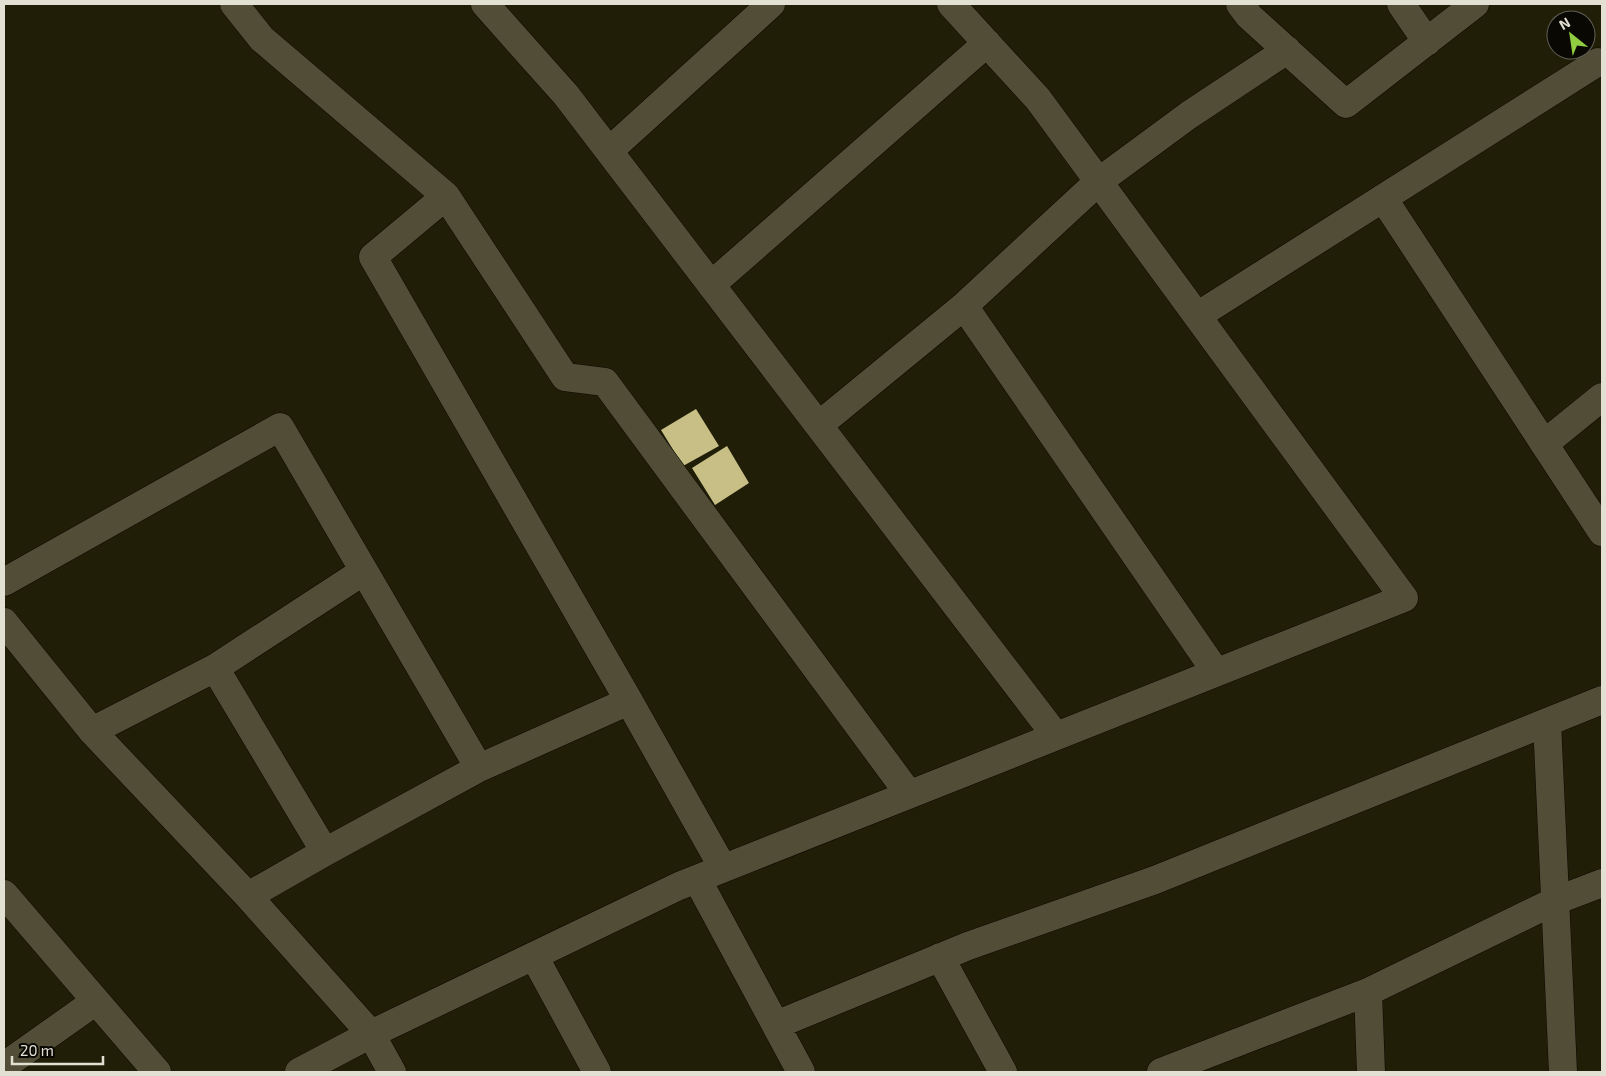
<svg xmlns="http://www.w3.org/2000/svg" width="1606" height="1076" font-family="'Exo 2',sans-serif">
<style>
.building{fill:#c8bf86}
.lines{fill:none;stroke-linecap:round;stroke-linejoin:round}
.minor-casing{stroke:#0b0800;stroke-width:29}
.minor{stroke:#514d36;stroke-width:28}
</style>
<rect width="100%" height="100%" fill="#211e08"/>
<!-- building -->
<path class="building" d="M696 409 719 446 683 466 661 430Z
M727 446 749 483 715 505 692 468Z"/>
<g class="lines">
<defs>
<path id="minor" d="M234 4 262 39 446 196
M485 4 566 95 1056 736
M1240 4 1249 16 1346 104 1475 4
M1401 4 1427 42
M609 151 771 4
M1383 198 1602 532
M711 285 987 43
M964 306 1216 672
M1197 316 1598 62 1602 63
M819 425 964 306 1098 182 1189 115 1287 50
M1544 444 1602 397
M4 582 280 427 479 768 629 701 373 257 446 196 565 377 605 382 909 794
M4 622 92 731 248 896 371 1034 392 1072
M215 668 325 852
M629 701 723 868
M1547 722 1563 1072
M92 731 215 668 364 571
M697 879 801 1072
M4 894 157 1072
M248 896 325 852 479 768
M534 956 597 1072
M940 957 1003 1072
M1368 992 1371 1072
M776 1025 968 946 1155 880 1602 700
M4 1066 96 1001
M299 1072 371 1034 679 886 1404 598 1038 99 951 4
M1161 1072 1368 992 1555 901 1602 883"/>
</defs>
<!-- minor casing -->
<use href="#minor" class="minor-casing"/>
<!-- minor -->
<use href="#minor" class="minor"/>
</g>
<!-- border -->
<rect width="1606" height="1076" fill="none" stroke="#e2e0d3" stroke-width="10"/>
<!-- north arrow -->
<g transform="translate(1571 35) rotate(330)"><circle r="24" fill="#090802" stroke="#605e56"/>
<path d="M0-4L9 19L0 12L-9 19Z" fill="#91cd40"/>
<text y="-8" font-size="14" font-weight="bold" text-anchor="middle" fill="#e2e0d3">N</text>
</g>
<!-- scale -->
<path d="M12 1056v8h91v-8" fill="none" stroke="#e2e0d3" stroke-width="2.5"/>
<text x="20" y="1056" font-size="15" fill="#e2e0d3" stroke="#090802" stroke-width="4" paint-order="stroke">20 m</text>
</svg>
